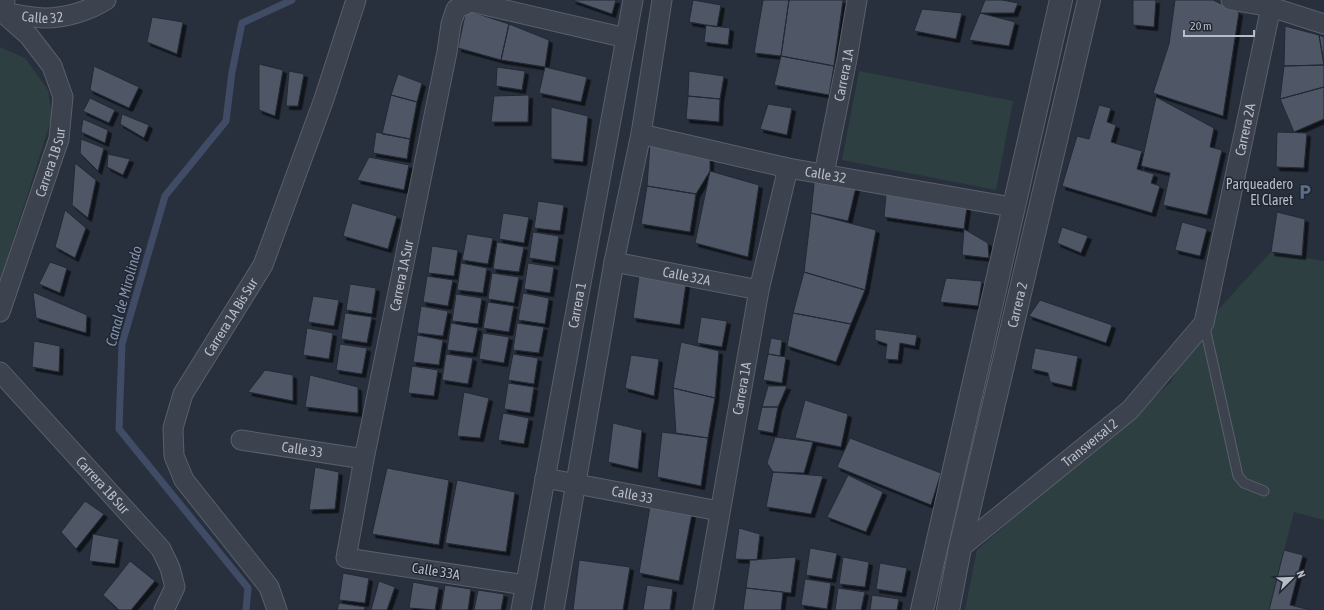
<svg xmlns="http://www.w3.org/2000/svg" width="1324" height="610" font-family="'Asap Condensed',sans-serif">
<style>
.green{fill:#2d3f41}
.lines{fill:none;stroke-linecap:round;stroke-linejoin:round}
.stream{stroke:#404c65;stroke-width:7}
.building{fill:#4f5666;stroke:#232935;filter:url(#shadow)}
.service-casing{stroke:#5a606b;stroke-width:11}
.minor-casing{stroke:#5a606b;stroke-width:21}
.tertiary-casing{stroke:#5a606b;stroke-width:24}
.service{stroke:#3c424e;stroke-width:9}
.minor{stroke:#3c424e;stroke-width:19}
.tertiary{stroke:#3c424e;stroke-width:22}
.labels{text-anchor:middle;stroke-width:3;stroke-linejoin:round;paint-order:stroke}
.street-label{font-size:14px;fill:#b8bdc8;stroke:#212733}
.poi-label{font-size:14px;fill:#b8bdc8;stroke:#212733;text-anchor:end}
.water-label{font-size:15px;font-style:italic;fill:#8392ac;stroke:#212733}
</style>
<defs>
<filter id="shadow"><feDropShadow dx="3.5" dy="3.5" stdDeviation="0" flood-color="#0009"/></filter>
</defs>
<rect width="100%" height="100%" fill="#28303d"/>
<!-- green -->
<path class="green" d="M0 47 25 58 48 90 52 117 0 281Z
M859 71 1013 101 996 190 842 160Z
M1271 252 1324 261V520L1294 512 1269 610H965L977 550 1171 382 1195 335Z"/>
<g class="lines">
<!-- stream -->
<path class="stream" d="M246 610 248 588 119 429 122 344 165 196 226 121 232 72 242 23 292 0"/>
</g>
<!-- building -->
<path class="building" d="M572 0H616L612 14Z
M693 0 721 5 717 27 689 22Z
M763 0H789L781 56 754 53Z
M789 0H843L834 66 781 56Z
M985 0H1002L1018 3 1014 13H980Z
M1133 0H1156L1154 27 1133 25Z
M1175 0H1213L1239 12 1223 116 1153 93 1169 44Z
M922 9 962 13 956 39 914 31Z
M466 10 509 24 501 60 458 48Z
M980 13 1015 22 1009 46 969 40Z
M152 17 183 22 177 54 147 42Z
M509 24 549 40 545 67 501 60Z
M706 25 730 28 728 45 704 42Z
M1285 26 1319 35 1324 65 1284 66Z
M1319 35 1324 37V63Z
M781 56 834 66 829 95 774 85Z
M259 64 283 70 275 116 259 110Z
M1324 65V87L1280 99 1284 66Z
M94 66 139 87 129 108 90 90Z
M497 67 525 71 522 90 496 86Z
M545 67 587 77 581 102 539 93Z
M289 71 304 74 298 106H286Z
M689 71 724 76 720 99 688 96Z
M398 74 422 83 417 102 391 95Z
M1324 87V119L1294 132 1280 99Z
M391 95 417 102 410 139 382 134Z
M529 95 528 122H491L494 96Z
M688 96 720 99 719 122 686 119Z
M1156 97 1214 128 1210 147 1222 150 1207 215 1163 205 1170 173 1141 166Z
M90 98 115 110 109 123 83 111Z
M768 104 792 108 787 135 760 129Z
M1099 105 1111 108 1107 122 1116 125 1111 142 1142 151 1137 169 1154 174 1151 183 1160 186 1152 213 1062 186 1077 136 1089 139Z
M551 107 588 116 583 162 551 159Z
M122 114 149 125 144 138 120 124Z
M83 119 108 130 105 143 81 132Z
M376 132 410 139 407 159 373 153Z
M1277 132 1307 133 1304 168 1276 167Z
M81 139 104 148 98 171 80 153Z
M650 144 710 154V171L696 194 647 186Z
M108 154 130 159 123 175 107 167Z
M369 157 409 165 404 190 357 180Z
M75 163 96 180 88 218 72 205Z
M710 171 759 185 748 257 695 243Z
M815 174 857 183 848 221 811 213Z
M647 186 696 194 690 232 641 224Z
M886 194 967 207 964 229 884 217Z
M538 201 564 205 560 231 534 228Z
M352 203 397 216 388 249 343 236Z
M65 210 86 228 75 258 55 247Z
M1277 212 1305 219 1302 256 1271 252Z
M503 213 529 217 524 243 499 239Z
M811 213 876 230 865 290 804 272Z
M1182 222 1207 229 1200 256 1175 250Z
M1062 227 1088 236 1081 253 1057 243Z
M964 229 988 243 989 258 962 255Z
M533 232 559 236 555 262 529 258Z
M467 234 493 238 488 264 462 260Z
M497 242 524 247 519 272 493 269Z
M432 246 458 250 454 276 428 273Z
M50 262 67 268 60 293 39 284Z
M461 263 487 268 483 293 457 290Z
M528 263 554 267 550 293 524 289Z
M804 272 865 290 851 324 793 313Z
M492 273 519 277 514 303 488 299Z
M427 276 453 280 448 306 423 302Z
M639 276 686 284 680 325 633 318Z
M946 278 982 281 978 306 940 302Z
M350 284 376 288 372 314 346 310Z
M33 292 87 315 86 333 36 318Z
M523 293 549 298 545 324 518 320Z
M456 294 482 298 478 324 452 321Z
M313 296 339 300 334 326 308 322Z
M1040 300 1112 325 1106 343 1029 316Z
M488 302 514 306 509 332 483 328Z
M421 306 448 311 443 336 417 333Z
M345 313 372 317 367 343 341 339Z
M793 313 851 324 836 362 787 346Z
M701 317 727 321 722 347 697 343Z
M451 323 478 328 473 353 447 350Z
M517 323 544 327 539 353 513 350Z
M307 328 333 333 329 359 303 355Z
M875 329 917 335 915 346 900 343 898 360 885 359 887 344 875 340Z
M483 333 509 337 504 363 479 359Z
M417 335 443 340 439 365 413 362Z
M771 338 782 340 780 356 768 354Z
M34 341 60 346 59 372 32 367Z
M681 342 719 351 715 398 673 388Z
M340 344 367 348 362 374 336 370Z
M1035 348 1078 356 1072 387 1050 382 1048 373 1031 369Z
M446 354 473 358 468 384 442 380Z
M513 354 538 358 534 384 508 380Z
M768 354 786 357 782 383 763 380Z
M631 355 659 359 654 396 625 388Z
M412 366 438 370 434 396 408 393Z
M265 370 293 375V401L248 392Z
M310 375 358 387V413L305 407Z
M508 383 534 387 530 413 504 409Z
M768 386H787L778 407H762Z
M673 388 715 398 708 438 676 433Z
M464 392 489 398 480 438 457 436Z
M805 400 848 414 841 447 795 438Z
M762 407H778L773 433 757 430Z
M503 413 529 418 524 444 498 440Z
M613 423 642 430 638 469 608 462Z
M662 432 708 438 701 486 657 477Z
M775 437 813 442 804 473 773 472 767 463Z
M850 438 941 473 931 505 837 467Z
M315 467 339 472 335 509 309 510Z
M387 468 449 480 439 545 372 534Z
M773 472 823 476 811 514 766 507Z
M848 475 883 492 866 532 827 517Z
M457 480 515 492 506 552 445 543Z
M85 501 104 514 76 549 61 532Z
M650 506 692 514 679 581 639 573Z
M739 528 760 534 757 560 735 559Z
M93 534 119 539 115 564 89 561Z
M810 548 837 553 832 579 806 575Z
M1284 550 1303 555 1290 605 1311 610H1269Z
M796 557 791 593 746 588 750 560Z
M843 557 869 562 865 587 839 584Z
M579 560 630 567 623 610H573Z
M130 561 155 581 131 610H119L103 595Z
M880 563 907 568 902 593 876 589Z
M343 573 369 578 365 603 339 600Z
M805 579 831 583 827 609 801 605Z
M379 581 395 587 387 610H371Z
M413 582 439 587 435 610 409 608Z
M445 585 471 589 468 610H441Z
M647 585 673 589 670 610H643Z
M746 588 783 592 781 610H743Z
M838 588 865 592 861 610H835Z
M478 590 504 594 501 610H474Z
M872 595 899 599 897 610H870Z
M339 603 365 607 364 610H337Z"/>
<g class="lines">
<defs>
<path id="service" d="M1204 323 1238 476 1244 483 1264 491"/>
<g id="minor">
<path d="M1231 0 1271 7 1324 24"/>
<path id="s1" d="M2 12C16 14 31 18 45 18 65 18 89 11 106 0"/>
<path id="s2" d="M641 134 788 168 1012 207"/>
<path id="s3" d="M824 174 847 59 857 0"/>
<path id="s4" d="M614 262 759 290"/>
<path id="s5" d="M0 312 59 139 63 97 52 66 29 36 2 12 5 0"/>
<path id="s6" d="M0 372 161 549 170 568 175 587 164 610"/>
<path id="s7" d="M241 440 364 459"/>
<path id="s8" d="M545 478 719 511"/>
<path id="s9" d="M960 548 1130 410 1204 323 1271 7"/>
<path id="s10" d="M525 585 346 558 364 459 447 52 451 24 456 9 471 2 626 38"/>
<path id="s11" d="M277 610 269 587 184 480 174 456 173 428 183 394 263 265 324 99 356 0"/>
<path id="s12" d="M521 610 633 0"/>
<path d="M554 610 614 262 641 134 662 0"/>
<path id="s13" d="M703 610 759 290 788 168"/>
</g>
<g id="tertiary">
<path d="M922 610 1061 0"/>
<path id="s14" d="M948 610 960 548 1089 0"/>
</g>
</defs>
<!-- service casing -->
<use href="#service" class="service-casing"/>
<!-- minor casing -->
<use href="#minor" class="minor-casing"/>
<!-- tertiary casing -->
<use href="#tertiary" class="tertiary-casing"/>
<!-- service -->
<use href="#service" class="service"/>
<!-- minor -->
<use href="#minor" class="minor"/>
<!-- tertiary -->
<use href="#tertiary" class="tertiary"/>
</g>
<!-- icons -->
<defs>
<symbol id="parking-bare" viewBox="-9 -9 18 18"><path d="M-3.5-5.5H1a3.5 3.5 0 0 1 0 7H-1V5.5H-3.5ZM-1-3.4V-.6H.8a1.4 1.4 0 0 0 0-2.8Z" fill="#5c6f8a" stroke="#212733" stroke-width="2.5" paint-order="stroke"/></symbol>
</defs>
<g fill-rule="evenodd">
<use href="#parking-bare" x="1294" y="181" width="22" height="22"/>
</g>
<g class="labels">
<!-- street labels -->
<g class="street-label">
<text dy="5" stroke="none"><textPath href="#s1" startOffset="41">Calle 32</textPath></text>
<text dy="5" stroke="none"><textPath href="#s3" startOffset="101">Carrera 1A</textPath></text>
<text dy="5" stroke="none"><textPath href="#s9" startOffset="531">Carrera 2A</textPath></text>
<text dy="5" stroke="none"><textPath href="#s5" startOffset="158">Carrera 1B Sur</textPath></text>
<text dy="5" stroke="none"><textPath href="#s2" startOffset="189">Calle 32</textPath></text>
<text dy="5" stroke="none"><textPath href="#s10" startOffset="469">Carrera 1A Sur</textPath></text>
<text dy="5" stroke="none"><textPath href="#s4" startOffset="74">Calle 32A</textPath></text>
<text dy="5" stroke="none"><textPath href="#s12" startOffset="310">Carrera 1</textPath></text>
<text dy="5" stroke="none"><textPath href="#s14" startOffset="313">Carrera 2</textPath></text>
<text dy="5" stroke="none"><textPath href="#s11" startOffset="341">Carrera 1A Bis Sur</textPath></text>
<text dy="5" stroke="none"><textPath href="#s13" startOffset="225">Carrera 1A</textPath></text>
<text dy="5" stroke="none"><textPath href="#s9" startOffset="167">Transversal 2</textPath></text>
<text dy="5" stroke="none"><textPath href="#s7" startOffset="62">Calle 33</textPath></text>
<text dy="5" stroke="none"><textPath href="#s6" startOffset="153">Carrera 1B Sur</textPath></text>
<text dy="5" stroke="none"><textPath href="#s8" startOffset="89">Calle 33</textPath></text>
<text transform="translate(436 571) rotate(9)" y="5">Calle 33A</text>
</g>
<!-- poi labels -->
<g class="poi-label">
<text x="1293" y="189">Parqueadero<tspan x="1293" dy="16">El Claret</tspan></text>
</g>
<!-- water labels -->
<g class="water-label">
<text transform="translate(124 296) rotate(-75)" y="5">Canal de Mirolindo</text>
</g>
</g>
<!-- north arrow -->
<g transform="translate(1292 578) rotate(67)" stroke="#212733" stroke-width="3" paint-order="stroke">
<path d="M0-3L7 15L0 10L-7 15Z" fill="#b8bdc8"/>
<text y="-6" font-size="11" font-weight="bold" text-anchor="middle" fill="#b8bdc8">N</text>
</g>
<!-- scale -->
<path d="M1184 30v6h70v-6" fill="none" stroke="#b8bdc8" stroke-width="2"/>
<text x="1190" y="30" font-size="12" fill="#b8bdc8" stroke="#212733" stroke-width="3" paint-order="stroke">20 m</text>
</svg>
